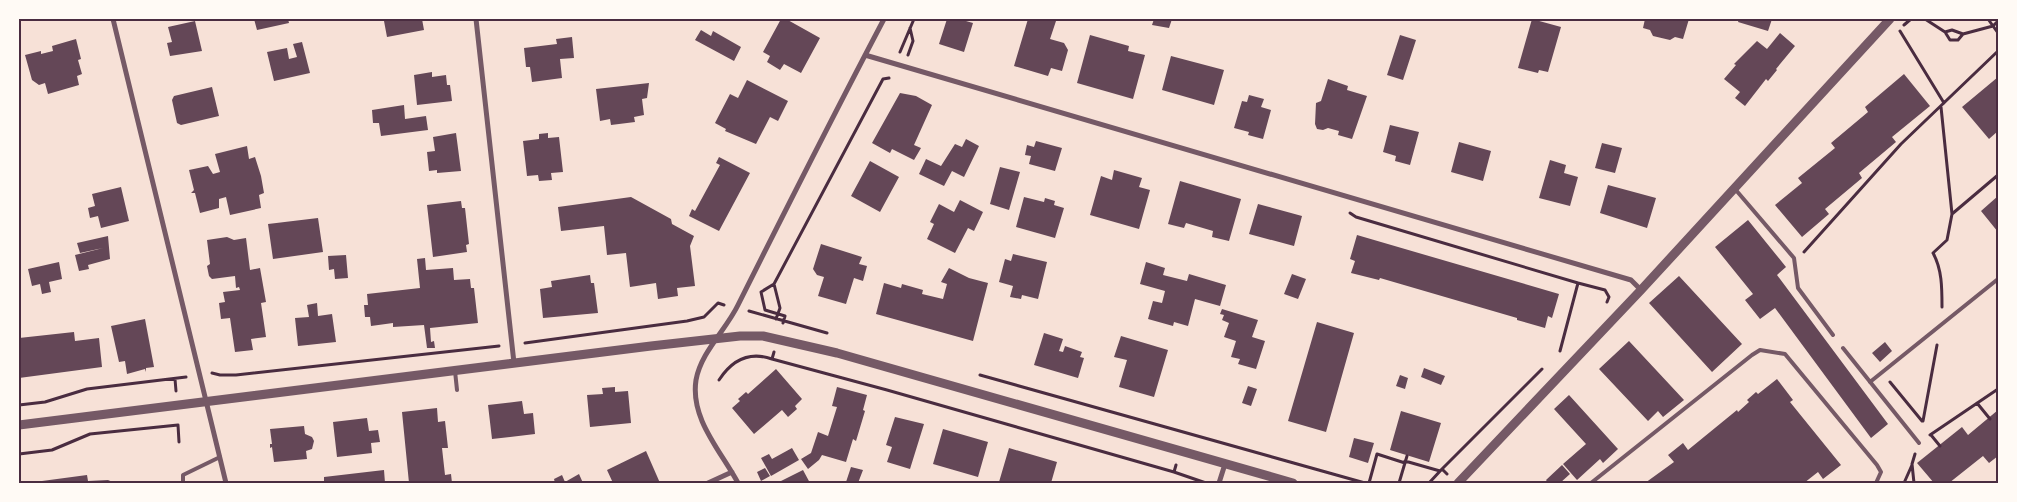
<svg xmlns="http://www.w3.org/2000/svg" width="2017" height="502" font-family="'IBM Plex Sans',sans-serif">
<style>
.building{fill:#644757}
.lines{fill:none;stroke-linecap:round;stroke-linejoin:round}
.path{stroke:#4a2c40;stroke-width:3}
.service{stroke:#755966;stroke-width:4}
.minor{stroke:#755966;stroke-width:5}
.tertiary{stroke:#755966;stroke-width:9}
.neatline{fill:none;stroke:#4a2c40;stroke-width:2}
</style>
<rect width="100%" height="100%" fill="#f7e1d7"/>
<!-- building -->
<path class="building" d="M254 19H288L289 23 257 30Z
M387 19H422L424 30 387 37 384 21Z
M781 19H786L820 38 801 73 784 64 780 70 767 62 770 56 763 52Z
M947 19H959L973 23 964 52 939 44Z
M1028 19 1056 21 1050 39 1064 43 1068 50 1062 71 1051 68 1048 76 1014 66Z
M1154 19H1172L1169 28 1152 25Z
M1532 19 1561 27 1548 72 1539 70 1538 73 1518 68Z
M1645 19H1689L1683 39 1675 37 1670 40 1653 36 1650 30 1643 28Z
M1739 19H1772L1768 31 1738 22Z
M195 21 202 51 170 56 167 43 172 42 168 27Z
M701 30 711 36 713 31 741 47 734 61 695 40Z
M1780 33 1795 46 1776 69 1777 70 1768 81 1766 79 1745 106 1735 98 1740 92 1724 79 1736 65 1734 64 1757 41 1767 49Z
M1090 35 1129 46 1128 51 1145 55 1133 99 1077 83Z
M1400 35 1416 40 1403 80 1387 75Z
M572 37 574 58 560 59 562 78 532 82 530 67H526L524 48 557 44 556 39Z
M76 39 81 59 78 60 82 74 77 76 79 85 48 94 45 83 39 85 32 80 25 55 41 51V54L53 51 52 46Z
M302 42 310 73 274 81 267 52 287 48 289 59 297 57 293 44Z
M1171 56 1224 70 1214 105 1162 90Z
M432 72V77L446 75 447 85H450L452 101 417 105 414 75Z
M1904 74 1930 106 1892 137 1896 142 1859 173 1862 178 1825 209 1829 214 1802 237 1775 205 1802 183 1798 178 1835 148 1831 143 1868 112 1865 107Z
M1998 77V131L1989 139 1962 107Z
M1328 79 1348 86 1347 90 1367 96 1352 139 1338 135 1339 131 1328 128 1323 130 1317 129 1315 124 1316 103 1321 101Z
M747 80 788 101 778 121 770 117 756 144 725 131 726 129 715 123 730 94 738 98Z
M649 83 647 98 642 99 644 115 634 117 635 122 611 125 610 119 600 121 596 89Z
M212 87 219 116 181 125 177 123 172 100 174 96Z
M900 93 916 96 932 105 914 145 921 148 914 160 892 149 890 153 872 143Z
M1249 95 1264 99 1261 107 1271 110 1263 139 1248 135 1249 132 1234 128 1242 101 1247 102Z
M404 105 405 119 426 116 428 130 381 136 379 123H373L372 110Z
M1390 125 1419 132 1410 165 1395 161 1396 156 1383 152Z
M456 133 461 171 437 173V170L429 171 427 152 435 151 433 137Z
M548 133V138L559 137 563 172 551 173 552 180 539 181 538 175 527 176 523 141 539 139V134Z
M966 139 979 146 964 177 952 171 944 186 919 174 926 159 941 166 955 144 962 147Z
M1036 141 1062 148 1055 171 1029 164 1031 156 1025 155 1027 145 1034 147Z
M1459 142 1491 151 1483 181 1451 172Z
M1602 143 1622 148 1615 173 1595 168Z
M247 146 249 159 255 157 261 176 264 193 259 195 261 208 230 215 226 197 219 199V208L200 213 195 193H191L194 190 189 170 208 166 213 174 220 172 215 154Z
M719 157 750 173 719 231 689 216 692 209 695 211 720 165 716 163Z
M1550 160 1566 165 1564 173 1578 177 1570 206 1539 198Z
M870 161 899 177 880 212 851 196Z
M1000 167 1020 172 1009 210 990 204Z
M1114 170 1142 178 1139 187 1150 190 1139 229 1090 215 1101 176 1112 180Z
M1180 181 1241 199 1229 241 1212 237 1213 231 1186 223 1184 228 1168 224Z
M1608 185 1656 198 1647 228 1600 213Z
M121 187 129 221 101 228 98 216 90 218 88 208 95 206 92 194Z
M1998 196V232L1981 211Z
M631 197 671 219 672 224 694 236 690 246 695 286 677 288 678 296 658 299 656 283 630 287 626 253 607 255 604 226 561 231 558 207Z
M1024 197 1044 202 1045 198 1055 201 1054 205 1064 208 1055 238 1016 227Z
M960 200 983 212 974 231 968 228 955 253 927 239 934 224 930 222 939 204 954 212Z
M461 201 462 208H465L469 244 466 245 467 252 433 257 427 205Z
M1258 204 1302 216 1294 246 1249 234Z
M318 218 323 252 273 259 268 224Z
M1748 220 1786 267 1777 275 1888 424 1871 438 1775 308 1760 319 1745 300 1753 294 1715 247Z
M1357 235 1559 294 1552 318 1548 316 1545 328 1517 320V318L1380 278 1379 280 1351 273 1355 261 1350 259Z
M108 236 110 259 88 265 89 269 79 271 75 255 103 248 80 253 77 243Z
M227 237 234 240 246 238 250 270 260 268 266 302 261 303 266 337 251 339 253 350 235 352 230 318 221 319 219 303 225 302 223 292 240 290 239 287 236 288 235 276 212 279 209 276 207 266 210 264 207 240Z
M821 244 862 257 859 264 867 266 863 281 854 278 846 304 818 296 824 277 817 275 813 269Z
M1013 254 1047 262 1038 299 1022 295 1021 299 1010 297 1013 286 999 282 1005 259 1011 261Z
M346 255 348 278 335 279 334 269 329 270 328 256Z
M425 258 426 270 453 268 454 280 470 279 471 288H474L478 323 430 328 431 342 434 341 435 348H427L424 325 393 327V323L371 326 370 317H365L364 305H368L367 294 420 288 417 259Z
M59 262 62 279 49 282 51 292 42 294 40 284 32 286 28 269Z
M1146 262 1165 268 1163 275 1187 281 1189 274 1226 285 1220 306 1195 299 1188 326 1174 322 1173 326 1148 319 1153 301 1162 303 1165 291 1140 284Z
M949 268 969 278 988 283 973 341 876 314 884 283 901 288 902 284 923 290 922 294 943 299 947 284 941 282Z
M1292 274 1306 279 1298 299 1284 294Z
M590 275 591 283H594L598 313 543 318 540 289 552 287 551 281Z
M1679 276 1742 344 1712 372 1649 303Z
M317 303 318 316 332 314 336 342 298 346 295 318 309 317 307 305Z
M1222 309 1258 320 1252 337 1265 341 1256 369 1238 364 1240 359 1231 357 1236 341 1224 337 1229 323 1222 320 1224 315 1220 314Z
M145 319 154 367 146 368V372L145 369 127 374 125 361 119 362 111 326Z
M1317 322 1354 333 1326 432 1288 421Z
M74 332 75 341 99 338 102 367 19 378V338Z
M1044 333 1063 339 1059 351 1063 352 1065 346 1082 352 1080 357 1084 358 1078 378 1034 365Z
M1121 336 1168 350 1154 397 1119 387 1127 360 1114 357Z
M1629 341 1684 400 1663 417 1658 411 1648 421 1599 369Z
M1885 342 1892 351 1880 362 1872 353Z
M1424 368 1445 376 1441 385 1421 377Z
M776 369 802 399 795 406 797 409 788 417 782 410 754 434 732 408 740 401 738 399 746 392 748 394Z
M1400 375 1408 378 1405 389 1396 386Z
M1777 379 1793 400 1790 402 1841 465 1823 479 1818 472 1804 483H1645L1674 462 1668 455 1683 443 1688 450 1737 410 1738 412 1749 402 1747 400 1756 392 1758 394Z
M1248 386 1257 389 1251 406 1242 403Z
M615 387V392L628 391 631 423 590 427 587 395 603 394 602 388Z
M837 387 867 395 863 410 865 411 856 441 853 439 846 462 822 455 819 460 808 469 801 459 811 453 818 432 828 436 837 407 832 406Z
M1569 395 1618 449 1603 463 1600 459 1577 480 1563 464 1586 444 1554 409Z
M522 401 524 414 533 413 535 434 492 439 488 405Z
M437 408 438 422 445 421 448 448H442L445 475 451 474 452 483H409L402 412Z
M1998 410V456L1989 463 1983 456 1949 483H1934L1917 463 1962 427 1968 435Z
M1401 411 1441 423 1429 462 1390 450Z
M895 417 924 424 910 469 887 462 892 447 886 445Z
M367 418 369 431 378 430 380 442 371 443 372 453 337 457 333 422Z
M304 426 305 434 312 437 314 441 312 449 306 451 307 459 274 462 272 447 270 448V444H272L270 429Z
M943 429 988 442 978 477 933 464Z
M1354 438 1374 443 1368 463 1349 457Z
M792 448 799 460 771 476 761 458 769 454 772 459Z
M1009 448 1057 462 1051 483 999 482Z
M646 451 660 483H613L607 470Z
M1562 465 1570 474 1560 483H1548L1546 480Z
M851 467 863 470 858 483 846 482Z
M765 468 770 476 761 481 757 472Z
M384 470 385 483H324V477Z
M803 470 810 483H777Z
M579 474 583 483H555L554 479 562 475 565 482Z
M87 475 88 481 108 480 115 483H27Z"/>
<g class="lines">
<!-- path -->
<path class="path" d="M1925 19 1945 32 1950 40H1958L1963 34 1993 26 1998 33
M1988 19 1993 26 1998 21
M1904 25 1911 19
M1900 31 1944 103
M1945 32 1952 30 1963 34
M900 52 914 19
M908 55 913 41 910 28
M1941 107 1952 214 1947 240 1933 253C1942 269 1942 288 1942 307
M1350 213 1356 217 1578 283
M1952 214 1998 175
M1804 252 1901 144 1998 51
M774 284 780 308 776 319
M749 311 827 333
M783 323 785 316 765 310 761 292 774 284 883 79 889 78
M525 343 687 321 704 317 718 303 724 305
M1560 351 1578 283 1605 290 1609 297 1607 302
M772 359 887 390 1174 472
M212 373 220 375H236L499 346
M980 375 1365 483
M175 379 176 391
M719 380C732 360 749 351 772 359L774 352
M1890 382 1922 421
M1977 403 1990 419
M19 405 45 402 87 389 186 377
M1923 421 1937 345
M178 425 179 442
M1930 435 1998 389
M1931 435 1940 446
M19 454 52 450 90 434 178 425
M1405 461 1440 471
M1176 465 1174 472 1206 483
M1442 469 1542 369
M1369 483 1377 454 1405 463
M1399 483 1407 456
M1429 483 1442 469 1447 474
M1904 483 1912 465
M1914 483 1912 464 1915 454"/>
<!-- service -->
<path class="service" d="M1735 189 1794 258 1798 288 1833 335
M1843 348 1919 443
M455 371 457 390
M1870 382 1998 279
M183 483V475L220 457
M1591 483 1752 355 1760 350 1785 354 1877 465 1881 472 1876 483"/>
<!-- minor -->
<path class="minor" d="M113 19 226 483
M476 19 514 363
M865 55 1631 280 1641 290
M708 483 732 472
M738 483C721 451 690 419 696 380 701 352 726 330 738 305 786 209 834 114 884 19
M1219 483 1225 464"/>
<!-- tertiary -->
<path class="tertiary" d="M19 425 651 346 740 336H763L837 353 1293 483
M1458 483 1641 290 1890 19"/>
</g>
<!-- border -->
<rect width="2017" height="502" fill="none" stroke="#fffaf5" stroke-width="40"/>
<rect x="20" y="20" width="1977" height="462" class="neatline"/>
</svg>
